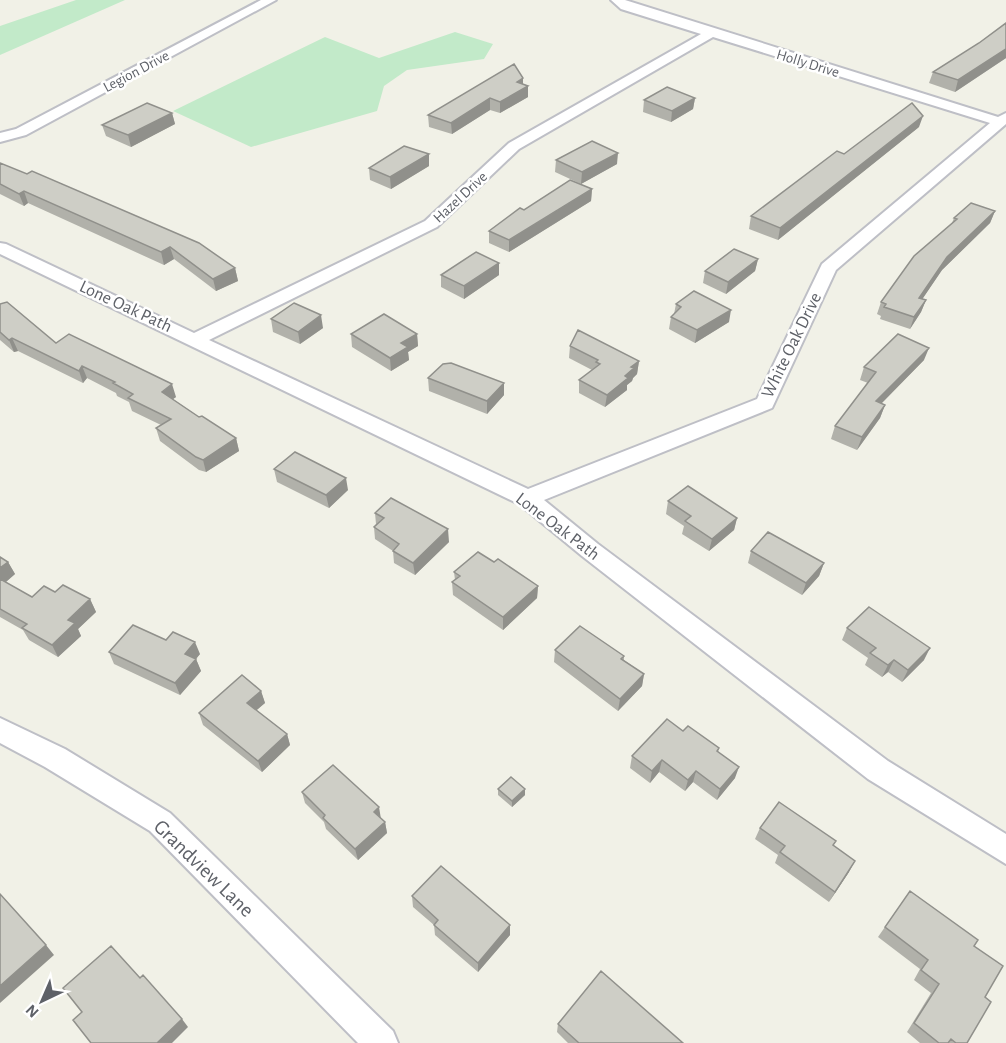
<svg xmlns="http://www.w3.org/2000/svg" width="1006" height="1043" font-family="'Alegreya Sans',sans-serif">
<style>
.green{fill:#c2eac9}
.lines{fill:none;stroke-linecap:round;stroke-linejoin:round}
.street-casing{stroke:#bebfc6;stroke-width:4}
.street{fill:#fff;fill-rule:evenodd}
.wall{fill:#b1b1aa}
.shaded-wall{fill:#90908b}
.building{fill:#cecec6;stroke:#90908b;stroke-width:1.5}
.labels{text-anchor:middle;stroke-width:5;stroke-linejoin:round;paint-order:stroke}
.far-street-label{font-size:15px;fill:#5e6168;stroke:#fff}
.street-label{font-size:18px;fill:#5e6168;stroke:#fff}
.near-street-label{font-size:21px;fill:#5e6168;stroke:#fff}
</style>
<rect width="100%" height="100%" fill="#f1f1e7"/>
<!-- green -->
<path class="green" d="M76 0H125L0 55V26Z
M455 32 493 44 484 59 407 70 384 86 377 111 251 147 173 111 325 37 379 58Z"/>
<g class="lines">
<defs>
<path id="street" d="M261 0H276L26 135 0 142V133L16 129Z
M611 0H625L998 117 1006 113V124L836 270 772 408 544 500 598 544 888 761 1006 834V864L868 779 582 556 519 504 0 254V243L6 244 194 333 425 221 509 143 701 34 621 9ZM713 37 990 123 822 264 757 399 528 489 209 340 437 227 519 149Z
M0 718 65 749 170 813 393 1031 398 1043H358L150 831 45 767 0 743Z"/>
</defs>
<!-- street casing -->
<use href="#street" class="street-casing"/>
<!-- street -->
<use href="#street" class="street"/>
</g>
<!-- wall -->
<path class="wall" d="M1006 23V58L955 92 929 83 933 72 979 43Z
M523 78V84L528 86V97L500 113 490 110 452 134 429 127 428 115Z
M695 98 693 109 671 122 643 112 644 100Z
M172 113 175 124 131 147 106 136 102 125Z
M919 127 778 240 749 229 751 216 844 154Z
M429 154V166L391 189 370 180 369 168Z
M556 160 617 164 581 184 555 172Z
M0 163 235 268 238 281 216 291 174 259 164 265 28 203 24 206 0 194Z
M592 189 591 201 509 252 489 243V231Z
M995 211 990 223 942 270 922 299 926 300 921 312 910 329 880 319 881 316 877 314 881 302 952 223 954 218Z
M758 259 755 271 726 294 703 283 705 271Z
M441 275H499L464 299 441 287Z
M0 304 56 343 176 397 173 399 199 417 236 438 239 451 206 472 199 470 160 441 156 428 161 425 132 411 129 402 117 396 116 393 87 378 83 383 18 351 14 352 0 340Z
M676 304 729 322 695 343 669 329 671 317 674 314Z
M271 319 323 328 300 344 273 332Z
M351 334H417L418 346 408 352 409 360 391 371 352 347Z
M570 346 639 361 637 374 633 378 632 381 627 385V390L605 407 579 393V380L592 370 569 358Z
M924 360 881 404 885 405 880 418 857 450 831 439 835 426 868 383 860 380 864 367Z
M428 378 504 395 487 414 429 391Z
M274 469 348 490 329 508 277 482Z
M668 501 737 518 734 530 709 551 682 534 684 526 666 514Z
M375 513 449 542 415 575 394 563 393 551 375 539 374 527 376 524Z
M751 551 824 563 819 576 802 595 748 563Z
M0 557 8 562 15 574 6 582 32 597 55 592 90 599 96 612 78 629 81 636 58 657 29 640 23 630 0 617Z
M494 562 538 586 537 598 503 630 453 595 452 582 455 580 454 572Z
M847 628 924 660 902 682 888 672 882 677 865 665 868 658 842 640Z
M555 650 624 656V660L644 674 642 686 618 711 554 662Z
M109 652 200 654 196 659 201 671 180 695 114 664Z
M261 691 265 703 256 710 287 734 290 745 262 772 203 725 199 713Z
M683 731 719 748 718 752 735 778 717 800 693 782 685 791 659 772 650 783 630 768 632 756Z
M498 789H525V795L512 807 498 795Z
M302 792 385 822 387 833 358 860 326 829 324 822 305 803Z
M760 828 833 846 849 872 829 902 775 863 778 855 755 839Z
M910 891 974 946 985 997 967 1043H920L907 1032 931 993 914 980 920 969 878 937Z
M412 896 510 925V935L478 972 435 935 434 925 413 907Z
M558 1024 683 1043H568L557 1032Z"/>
<!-- shaded-wall -->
<path class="shaded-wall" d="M1006 49V58L955 92 958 80Z
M523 78V89L528 86V97L500 113V102L517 82Z
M490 98V110L452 134 451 123Z
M695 98 693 109 671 122 672 111Z
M172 113 175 124 131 147 128 135Z
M923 116 919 127 778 240 780 228Z
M618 153 617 164 581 184 582 172Z
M429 154V166L391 189 390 177Z
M592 189 591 201 509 252V240Z
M24 191 28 203 24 206 19 194Z
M995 211 990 223 942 270 915 310 919 298 947 257Z
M170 247 174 259 164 265 161 252Z
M758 259 755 271 726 294 728 282Z
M499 263V275L464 299V286Z
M235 268 238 281 216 291 213 279Z
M926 300 921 312 910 329 914 317Z
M731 310 729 322 695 343 697 330Z
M321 315 323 328 300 344 298 332Z
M417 334 418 346 408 352 409 360 391 371 390 358 401 343Z
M12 338 18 351 14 352 9 340Z
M929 348 924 360 871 414 876 401Z
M639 361 637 374 633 378 632 381 627 385V390L605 407 607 395 631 367Z
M82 366 87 378 83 383 79 371Z
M504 383V395L487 414V401Z
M172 384 176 397 166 404 162 392Z
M885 405 880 418 857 450 862 437Z
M236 438 239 451 206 472 203 460Z
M346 478 348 490 329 508 326 495Z
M737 518 734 530 709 551 712 539Z
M448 529 449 542 415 575 413 563Z
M8 562 15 574 0 587V568Z
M824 563 819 576 802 595 806 583Z
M538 586 537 598 503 630V617Z
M90 599 96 612 78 629 81 636 58 657 52 645 68 620Z
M195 642 200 654 190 666 185 654Z
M930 648 924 660 902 682 908 670Z
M196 659 201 671 180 695 175 683Z
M894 660 888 672 882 677 888 665Z
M644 674 642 686 618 711 620 699Z
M261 691 265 703 251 715 247 703Z
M287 734 290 745 262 772 258 761Z
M662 760 659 772 650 783 652 771Z
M739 767 735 778 717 800 720 789Z
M696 771 693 782 685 791 688 780Z
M525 789V795L512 807V801Z
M379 807 381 819 374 812Z
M385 822 387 833 358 860 355 849Z
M855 861 849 872 829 902 835 892Z
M510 925V935L478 972V963Z
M46 945 54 955 0 1003V986Z
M182 1019 188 1027 172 1043H157Z"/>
<!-- building -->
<path class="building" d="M1006 23V49L958 80 933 72 979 43Z
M514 64 523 78 517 82 528 86 500 102 490 98 451 123 428 115Z
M667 87 695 98 672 111 644 100Z
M147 103 172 113 128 135 102 125Z
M912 103 923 116 780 228 751 216 837 151 844 154Z
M592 141 618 153 582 172 556 160Z
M404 146 429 154 390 177 369 168Z
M0 163 27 174 32 171 199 243 235 268 213 279 170 247 161 252 24 191 19 194 0 184Z
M570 180 592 189 509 240 489 231 520 208 524 210Z
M971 203 995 211 947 257 919 298 926 300 914 317 884 307 886 304 881 302 914 256 957 219 954 218Z
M734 249 758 259 728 282 705 271Z
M476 252 499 263 464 286 441 275Z
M694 291 731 310 697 330 671 317 681 307 676 304Z
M7 302 56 343 69 334 172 384 162 392 199 417 202 416 236 438 203 460 196 457 156 428 171 419 128 398 133 394 113 383 115 382 82 366 79 371 12 338 9 340 0 332V304Z
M294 303 321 315 298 332 271 319Z
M384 314 417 334 401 343 408 347 390 358 351 334Z
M578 330 639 361 631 367 634 368 625 376 628 378 607 395 579 380 600 364 596 362 598 360 570 346Z
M898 334 929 348 876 401 885 405 862 437 835 426 876 372 864 367Z
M451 363 504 383 487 401 428 378 443 364Z
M295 452 346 478 326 495 274 469Z
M688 486 737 518 712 539 685 521 691 516 668 501Z
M391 498 448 529 413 563 393 551 399 544 374 527 384 518 375 513Z
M768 532 824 563 806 583 751 551Z
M478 552 494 562 498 559 538 586 503 617 452 582 460 576 454 572Z
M0 557 8 562 0 568Z
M0 579 32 597 44 586 55 592 63 585 90 599 68 620 75 623 52 645 22 628 27 624 0 609Z
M869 607 930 648 908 670 894 660 888 665 870 653 876 648 847 628Z
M133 625 166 640 173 632 195 642 185 654 196 659 175 683 109 652Z
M580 626 624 656 621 659 644 674 620 699 555 650Z
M242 675 261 691 247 703 287 734 258 761 199 713Z
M667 719 683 731 688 726 719 748 717 751 739 767 720 789 696 771 688 780 662 760 652 771 632 756Z
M333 765 379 807 374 812 385 822 355 849 323 818 325 815 302 792Z
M511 777 525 789 512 801 498 789Z
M779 802 836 841 833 845 855 861 835 892 780 852 785 846 760 828Z
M441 866 510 925 478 963 434 925 438 920 412 896Z
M910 891 978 940 974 946 1003 966 985 997 991 1002 967 1043H956L951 1039 948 1043H939L914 1023 939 984 921 970 928 960 885 927Z
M0 894 46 945 0 986Z
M111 946 140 978 143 975 182 1019 157 1043H91L73 1020 82 1012 63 988Z
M601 971 683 1043H579L558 1024Z"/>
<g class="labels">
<!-- far-street labels -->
<g class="far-street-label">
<text transform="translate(808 63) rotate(17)" y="5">Holly Drive</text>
<text transform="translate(136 71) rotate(-28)" y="5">Legion Drive</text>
<text transform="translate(460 197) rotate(-43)" y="5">Hazel Drive</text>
</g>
<!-- street labels -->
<g class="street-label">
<text transform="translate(126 306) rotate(25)" y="6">Lone Oak Path</text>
<text transform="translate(791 345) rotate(-64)" y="6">White Oak Drive</text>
<text transform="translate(558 526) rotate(37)" y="6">Lone Oak Path</text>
</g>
<!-- near-street labels -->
<g class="near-street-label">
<text transform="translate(204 868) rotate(44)" y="7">Grandview Lane</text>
</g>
</g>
<!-- north arrow -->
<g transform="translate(42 1001) rotate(224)" stroke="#ffffff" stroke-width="4.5" paint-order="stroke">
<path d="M0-4.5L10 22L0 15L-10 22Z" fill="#5e6168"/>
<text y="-9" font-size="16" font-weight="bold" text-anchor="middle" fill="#5e6168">N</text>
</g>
</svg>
